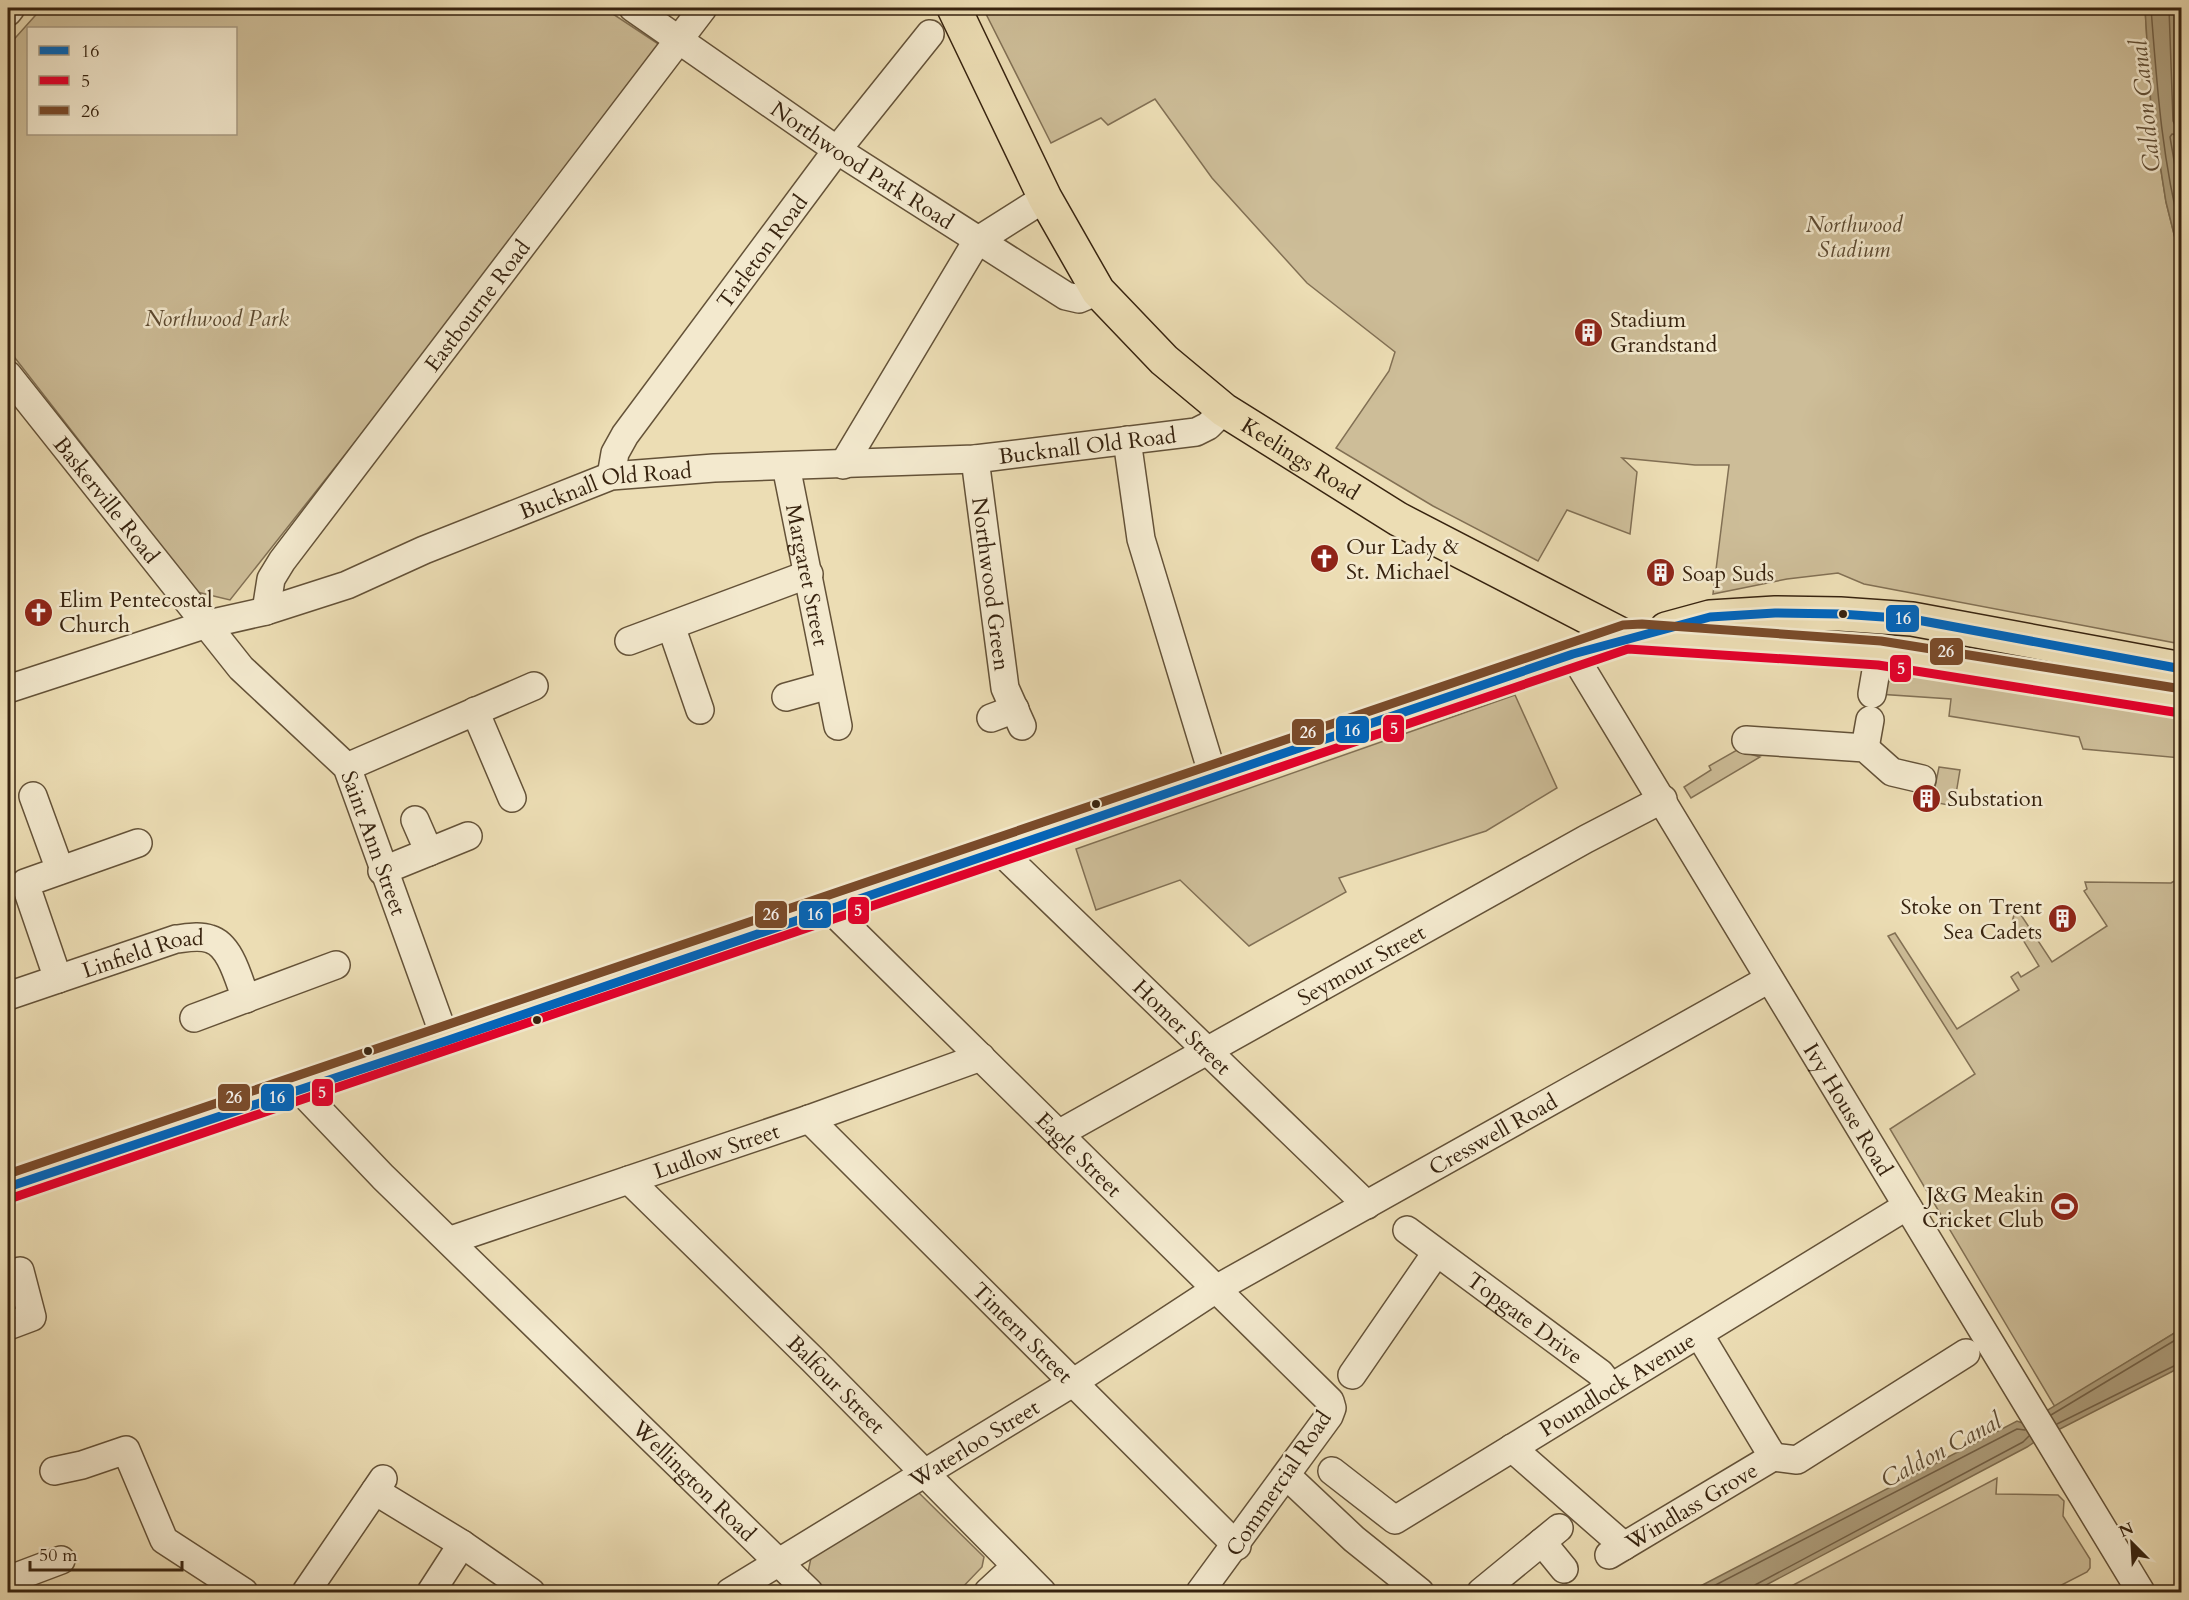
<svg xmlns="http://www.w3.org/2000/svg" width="2189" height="1600" font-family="Cardo,serif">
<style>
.green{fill:#cdbd98;stroke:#827054;stroke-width:1.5;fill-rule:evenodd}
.water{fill:#ae9e7c;stroke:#7e6d50;stroke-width:1.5}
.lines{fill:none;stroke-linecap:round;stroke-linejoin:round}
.shore{stroke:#726046;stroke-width:1.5}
.minor-casing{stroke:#645238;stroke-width:30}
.major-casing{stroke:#37230f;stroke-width:36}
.minor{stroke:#f3e9ce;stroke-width:27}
.major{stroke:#ecddb4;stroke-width:33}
.bus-1-casing{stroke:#f3e9ce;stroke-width:14}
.bus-2-casing{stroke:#f3e9ce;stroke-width:14}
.bus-3-casing{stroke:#f3e9ce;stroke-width:14}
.bus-1{stroke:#0065bd;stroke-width:9}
.bus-2{stroke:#e4002b;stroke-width:9}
.bus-3{stroke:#7a4b2a;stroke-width:9}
.bus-dot{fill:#37230f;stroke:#f3e9ce;stroke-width:2}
.labels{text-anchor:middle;stroke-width:5;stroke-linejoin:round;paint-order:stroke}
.street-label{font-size:22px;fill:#37230f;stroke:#f3e9ce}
.park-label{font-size:22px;font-style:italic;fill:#5c4a31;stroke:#f3e9ce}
.poi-label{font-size:22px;fill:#37230f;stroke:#f3e9ce;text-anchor:start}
.water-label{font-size:24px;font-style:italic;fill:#614e35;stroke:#f3e9ce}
.line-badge{stroke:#f3e9ce;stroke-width:2}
.badge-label{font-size:16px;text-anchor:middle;font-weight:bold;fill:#fff}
</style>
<rect width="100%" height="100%" fill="#ecddb4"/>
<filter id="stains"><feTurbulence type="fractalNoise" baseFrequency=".00333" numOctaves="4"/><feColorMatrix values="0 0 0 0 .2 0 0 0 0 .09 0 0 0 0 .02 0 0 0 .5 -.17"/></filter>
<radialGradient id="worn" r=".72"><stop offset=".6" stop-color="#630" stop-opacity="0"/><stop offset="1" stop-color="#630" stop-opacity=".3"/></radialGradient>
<!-- green -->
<path class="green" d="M42 8H604L666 49 230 600 197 592 8 349V46ZM28 28H236V134H28Z
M983 8H2145L2151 107 2166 202 2181 262V644L1864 584 1838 573 1787 579 1713 594 1729 465H1695L1622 458 1637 472 1630 534 1567 510 1538 561 1433 506 1336 448 1389 371 1395 352 1307 283 1212 178 1155 99 1108 125 1101 118 1051 143Z
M1898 671 2181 712V758L2083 749 2079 737 1949 716 1951 699 1878 694Z
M1515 695 1557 788 1486 831 1339 878 1346 892 1249 946 1180 880 1096 910 1076 849Z
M1737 750 1760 757 1691 798 1684 787 1711 770 1709 766Z
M1939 767 1960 770 1954 806 1932 802Z
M2181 877V1329L2055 1407 1890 1129 1975 1074 1888 936 1895 933 1957 1029 2019 990 2011 977 2018 972 2021 977 2039 966 2012 922 2014 915 2019 912 2052 962 2107 926 2084 891 2087 889 2085 882 2171 883Z
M1997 1478 1996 1494 2058 1495 2064 1501 2063 1516 2090 1559V1568L2087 1572 2048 1592H1780Z
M918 1492 984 1557 982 1567 958 1592H826L808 1572 811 1558Z"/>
<!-- water -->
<path class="water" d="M2145 8H2174L2175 11 2182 149 2181 262 2166 202 2151 107Z
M2181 1329V1367L2058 1430 2051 1431 2027 1447 1753 1592H1689L2017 1421 2025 1424Z"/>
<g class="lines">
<!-- shore -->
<path class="shore" d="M2151 8C2157 87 2162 160 2182 237
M2169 8 2173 121 2176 127 2182 128
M2182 136 2172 134 2170 137 2182 207
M2051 1415 2182 1336
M2057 1424 2182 1362
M1702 1592 2017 1429 2025 1430
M1752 1592 1755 1585 2023 1442 2029 1436"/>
<defs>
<g id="minor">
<path id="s1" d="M633 8 837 150 1066 296 1079 299 1098 291"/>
<path d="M8 12 11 8"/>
<path id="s2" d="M8 375 241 668 347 767 446 1041"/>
<path d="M1127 440 1141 539 1213 776"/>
<path id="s3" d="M975 459 1005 688 1022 726"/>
<path d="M843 465 977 241 1045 198"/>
<path id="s4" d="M786 466 838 726"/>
<path id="s5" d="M611 476 615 453 625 435 837 150 930 34"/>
<path id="s6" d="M266 611 271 579 282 561 703 8"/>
<path d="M671 626 700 710"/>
<path d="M629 641 809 574"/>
<path id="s7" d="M1573 654 2141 1592"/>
<path id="s8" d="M8 689 204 625 266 611 347 585 424 550 611 476 714 468 975 459 1196 432 1208 426 1224 410"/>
<path d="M1872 694 1879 653"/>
<path d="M786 697 829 685"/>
<path d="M475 711 512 798"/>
<path d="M991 718 1015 709"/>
<path d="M1746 740 1865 748 1892 772 1922 779"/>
<path d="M1865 748 1870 720"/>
<path d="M347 767 534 686"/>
<path d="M33 796 60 870"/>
<path d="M415 820 429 852"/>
<path id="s9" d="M998 849 1367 1205"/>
<path d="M382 871 468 836"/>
<path id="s10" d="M829 908 1330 1401 1332 1408 1329 1416 1200 1592"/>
<path d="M58 979 25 883 138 843"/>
<path id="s11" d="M8 996 176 939C186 938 199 935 210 939 231 945 239 981 246 999"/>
<path d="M194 1018 336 965"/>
<path id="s12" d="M300 1090 383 1177 809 1592"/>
<path id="s13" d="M809 1119 1237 1546"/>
<path id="s14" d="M1060 1133 1586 839 1663 799"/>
<path id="s15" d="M629 1180 813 1360 1042 1592"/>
<path id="s16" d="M1407 1230 1600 1373 1610 1386"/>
<path id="s17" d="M451 1240 809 1119 981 1057"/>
<path d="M8 1326 32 1317 20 1271"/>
<path d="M1699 1334 1773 1457"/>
<path d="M1352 1375 1436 1253"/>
<path d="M1512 1448 1624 1546"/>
<path d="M1773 1457 1797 1460 1966 1353"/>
<path d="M54 1471 82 1465 126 1450 164 1540 244 1592"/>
<path id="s18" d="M1332 1471 1395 1520 1907 1206"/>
<path d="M1287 1476 1354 1539 1420 1592"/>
<path d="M375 1491 462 1544 531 1592"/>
<path d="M1542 1542 1564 1569"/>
<path id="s19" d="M1609 1555 1773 1457"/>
<path d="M8 1580 61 1560"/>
<path d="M306 1592 383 1479"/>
<path d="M431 1592 462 1544"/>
<path id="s20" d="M730 1592 1074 1382 1216 1289 1769 979"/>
<path d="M988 1592 1016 1566"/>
<path d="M1481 1592 1559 1528"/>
</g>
<g id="major">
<path id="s21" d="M954 8 1045 198 1098 291 1164 360 1224 410 1398 519 1626 637"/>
<path d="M1666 629 1710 617 1775 613 1840 614 1912 619 2182 669"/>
<path d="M8 1187 1626 637 1641 636 1879 653 2182 701"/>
</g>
</defs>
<!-- minor casing -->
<use href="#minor" class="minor-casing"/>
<!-- major casing -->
<use href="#major" class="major-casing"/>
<!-- minor -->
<use href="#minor" class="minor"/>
<!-- major -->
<use href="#major" class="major"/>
<defs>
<path id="bus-1" d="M8 1187 446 1041 1573 654 1710 617 1775 613 1840 614 1912 619 2182 669"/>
<path id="bus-2" d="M12 1198 1628 649 1878 665 2180 713"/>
<path id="bus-3" d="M8 1174 1623 625 1642 624 1881 641 2182 689"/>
</defs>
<!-- bus-1 casing -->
<use href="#bus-1" class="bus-1-casing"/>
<!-- bus-2 casing -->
<use href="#bus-2" class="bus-2-casing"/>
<!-- bus-3 casing -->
<use href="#bus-3" class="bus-3-casing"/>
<!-- bus-1 -->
<use href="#bus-1" class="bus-1"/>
<!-- bus-2 -->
<use href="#bus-2" class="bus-2"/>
<!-- bus-3 -->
<use href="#bus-3" class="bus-3"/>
</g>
<!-- icons -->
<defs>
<symbol id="building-disc" viewBox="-11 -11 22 22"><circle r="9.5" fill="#8f2418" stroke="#f3e9ce"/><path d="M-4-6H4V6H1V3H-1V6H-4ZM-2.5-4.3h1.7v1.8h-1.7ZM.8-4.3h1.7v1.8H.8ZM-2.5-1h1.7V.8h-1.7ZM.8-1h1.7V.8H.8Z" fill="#fff"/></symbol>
<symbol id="church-disc" viewBox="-11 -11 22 22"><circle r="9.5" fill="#8f2418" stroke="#f3e9ce"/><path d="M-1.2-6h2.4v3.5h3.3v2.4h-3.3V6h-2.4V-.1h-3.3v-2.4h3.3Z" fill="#fff"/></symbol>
<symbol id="stadium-disc" viewBox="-11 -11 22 22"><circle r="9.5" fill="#8f2418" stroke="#f3e9ce"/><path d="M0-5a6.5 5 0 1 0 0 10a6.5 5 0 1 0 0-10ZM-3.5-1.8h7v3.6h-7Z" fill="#fff"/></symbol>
</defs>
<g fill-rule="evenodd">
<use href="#building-disc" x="1572" y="316" width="33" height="33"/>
<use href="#church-disc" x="1308" y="542" width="33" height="33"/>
<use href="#building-disc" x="1644" y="556" width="33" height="33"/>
<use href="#church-disc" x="22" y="596" width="33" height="33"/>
<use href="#building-disc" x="1910" y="782" width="33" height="33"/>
<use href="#building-disc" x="2046" y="902" width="33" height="33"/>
<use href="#stadium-disc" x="2048" y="1190" width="33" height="33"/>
</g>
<!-- markers -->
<g class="bus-dot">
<circle cx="1843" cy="614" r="5"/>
<circle cx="1096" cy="804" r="5"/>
<circle cx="537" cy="1020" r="5"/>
<circle cx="368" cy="1051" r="5"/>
</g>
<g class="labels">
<!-- street labels -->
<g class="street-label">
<text dy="8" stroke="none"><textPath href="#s1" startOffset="278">Northwood Park Road</textPath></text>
<text dy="8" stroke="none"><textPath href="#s5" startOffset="273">Tarleton Road</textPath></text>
<text dy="8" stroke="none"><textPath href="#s6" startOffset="375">Eastbourne Road</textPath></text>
<text dy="8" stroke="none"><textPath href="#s8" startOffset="1118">Bucknall Old Road</textPath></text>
<text dy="8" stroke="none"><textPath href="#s21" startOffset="582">Keelings Road</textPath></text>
<text dy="8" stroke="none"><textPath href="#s8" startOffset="632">Bucknall Old Road</textPath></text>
<text dy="8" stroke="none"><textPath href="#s2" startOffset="159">Baskerville Road</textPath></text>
<text dy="8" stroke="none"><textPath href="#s4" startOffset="111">Margaret Street</textPath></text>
<text dy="8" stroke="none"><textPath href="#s3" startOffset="126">Northwood Green</textPath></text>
<text dy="8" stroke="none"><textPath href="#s2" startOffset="600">Saint Ann Street</textPath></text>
<text dy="8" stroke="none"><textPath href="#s11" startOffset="142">Linfield Road</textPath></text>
<text dy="8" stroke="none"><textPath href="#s14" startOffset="345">Seymour Street</textPath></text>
<text dy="8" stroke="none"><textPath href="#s9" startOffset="256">Homer Street</textPath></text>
<text dy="8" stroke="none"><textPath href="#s7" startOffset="532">Ivy House Road</textPath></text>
<text dy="8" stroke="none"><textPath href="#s20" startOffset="890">Cresswell Road</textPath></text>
<text dy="8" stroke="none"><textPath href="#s17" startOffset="280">Ludlow Street</textPath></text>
<text dy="8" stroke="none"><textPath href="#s10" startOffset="351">Eagle Street</textPath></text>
<text dy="8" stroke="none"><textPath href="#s16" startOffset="147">Topgate Drive</textPath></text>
<text dy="8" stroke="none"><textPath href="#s13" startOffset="302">Tintern Street</textPath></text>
<text dy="8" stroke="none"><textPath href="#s15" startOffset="291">Balfour Street</textPath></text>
<text dy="8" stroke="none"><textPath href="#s18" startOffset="340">Poundlock Avenue</textPath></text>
<text dy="8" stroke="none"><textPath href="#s20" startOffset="286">Waterloo Street</textPath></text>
<text dy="8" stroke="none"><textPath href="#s12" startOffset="555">Wellington Road</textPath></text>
<text transform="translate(1278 1483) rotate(-56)" y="8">Commercial Road</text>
<text dy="8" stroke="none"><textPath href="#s19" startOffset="96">Windlass Grove</textPath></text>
</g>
<!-- park labels -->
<g class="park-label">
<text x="1854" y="232">Northwood<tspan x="1854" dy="25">Stadium</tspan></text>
<text x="217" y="326">Northwood Park</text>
</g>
<!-- poi labels -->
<g class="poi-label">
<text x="1610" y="327">Stadium<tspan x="1610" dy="25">Grandstand</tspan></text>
<text x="1346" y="554">Our Lady &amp;<tspan x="1346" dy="25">St. Michael</tspan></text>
<text x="1682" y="581">Soap Suds</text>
<text x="59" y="607">Elim Pentecostal<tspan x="59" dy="25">Church</tspan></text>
<text x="1947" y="806">Substation</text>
<text x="2042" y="914" text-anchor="end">Stoke on Trent<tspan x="2042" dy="25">Sea Cadets</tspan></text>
<text x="2044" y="1202" text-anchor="end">J&amp;G Meakin<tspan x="2044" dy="25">Cricket Club</tspan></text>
</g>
<!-- water labels -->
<g class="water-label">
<text transform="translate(2145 106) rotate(-96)" y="8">Caldon Canal</text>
<text transform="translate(1941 1450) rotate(-28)" y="8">Caldon Canal</text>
</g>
</g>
<g class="line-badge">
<rect x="1885" y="604" width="35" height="29" rx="6" fill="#0065bd"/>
<rect x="1929" y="637" width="35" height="29" rx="6" fill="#7a4b2a"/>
<rect x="1889" y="654" width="23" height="29" rx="6" fill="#e4002b"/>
<rect x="1382" y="714" width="23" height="29" rx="6" fill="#e4002b"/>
<rect x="1335" y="715" width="35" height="29" rx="6" fill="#0065bd"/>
<rect x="1291" y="718" width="34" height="28" rx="6" fill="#7a4b2a"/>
<rect x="847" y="896" width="23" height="29" rx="6" fill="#e4002b"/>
<rect x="798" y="900" width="34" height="29" rx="6" fill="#0065bd"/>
<rect x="754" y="900" width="34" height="29" rx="6" fill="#7a4b2a"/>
<rect x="311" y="1078" width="23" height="29" rx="6" fill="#e4002b"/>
<rect x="260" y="1083" width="35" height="29" rx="6" fill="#0065bd"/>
<rect x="217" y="1083" width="34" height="29" rx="6" fill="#7a4b2a"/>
</g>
<g class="badge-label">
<text x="1903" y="624">16</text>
<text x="1946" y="657">26</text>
<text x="1901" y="674">5</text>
<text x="1394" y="734">5</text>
<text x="1352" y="736">16</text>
<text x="1308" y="738">26</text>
<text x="858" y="916">5</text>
<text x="815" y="920">16</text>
<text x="771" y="920">26</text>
<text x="322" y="1098">5</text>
<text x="277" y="1103">16</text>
<text x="234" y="1103">26</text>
</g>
<!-- margin -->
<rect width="2189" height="1600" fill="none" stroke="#ecddb4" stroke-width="30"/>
<rect x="9" y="9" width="2171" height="1582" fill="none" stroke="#37230f" stroke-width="3"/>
<rect x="15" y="15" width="2159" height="1570" fill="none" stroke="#37230f" stroke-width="1.5"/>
<!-- legend -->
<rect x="27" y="27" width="210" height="108" fill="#f3e9ce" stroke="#a89a82" stroke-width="1.5"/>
<rect x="39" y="46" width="30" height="9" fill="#0065bd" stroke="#a89a82" stroke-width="1.5"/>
<text x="81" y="57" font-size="18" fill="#37230f">16</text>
<rect x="39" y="76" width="30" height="9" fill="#e4002b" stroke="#a89a82" stroke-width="1.5"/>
<text x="81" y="87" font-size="18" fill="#37230f">5</text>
<rect x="39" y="106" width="30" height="9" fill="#7a4b2a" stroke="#a89a82" stroke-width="1.5"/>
<text x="81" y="117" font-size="18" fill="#37230f">26</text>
<!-- north arrow -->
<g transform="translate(2132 1543) rotate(336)" stroke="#f3e9ce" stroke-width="4.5" paint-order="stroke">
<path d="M0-4.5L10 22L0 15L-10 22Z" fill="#37230f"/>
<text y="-9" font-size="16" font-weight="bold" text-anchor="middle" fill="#37230f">N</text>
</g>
<!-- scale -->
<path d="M30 1561v9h152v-9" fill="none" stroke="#37230f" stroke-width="3"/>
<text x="39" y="1561" font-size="18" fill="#37230f" stroke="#f3e9ce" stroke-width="4.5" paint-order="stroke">50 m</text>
<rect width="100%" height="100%" filter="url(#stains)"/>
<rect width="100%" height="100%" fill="url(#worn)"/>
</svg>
